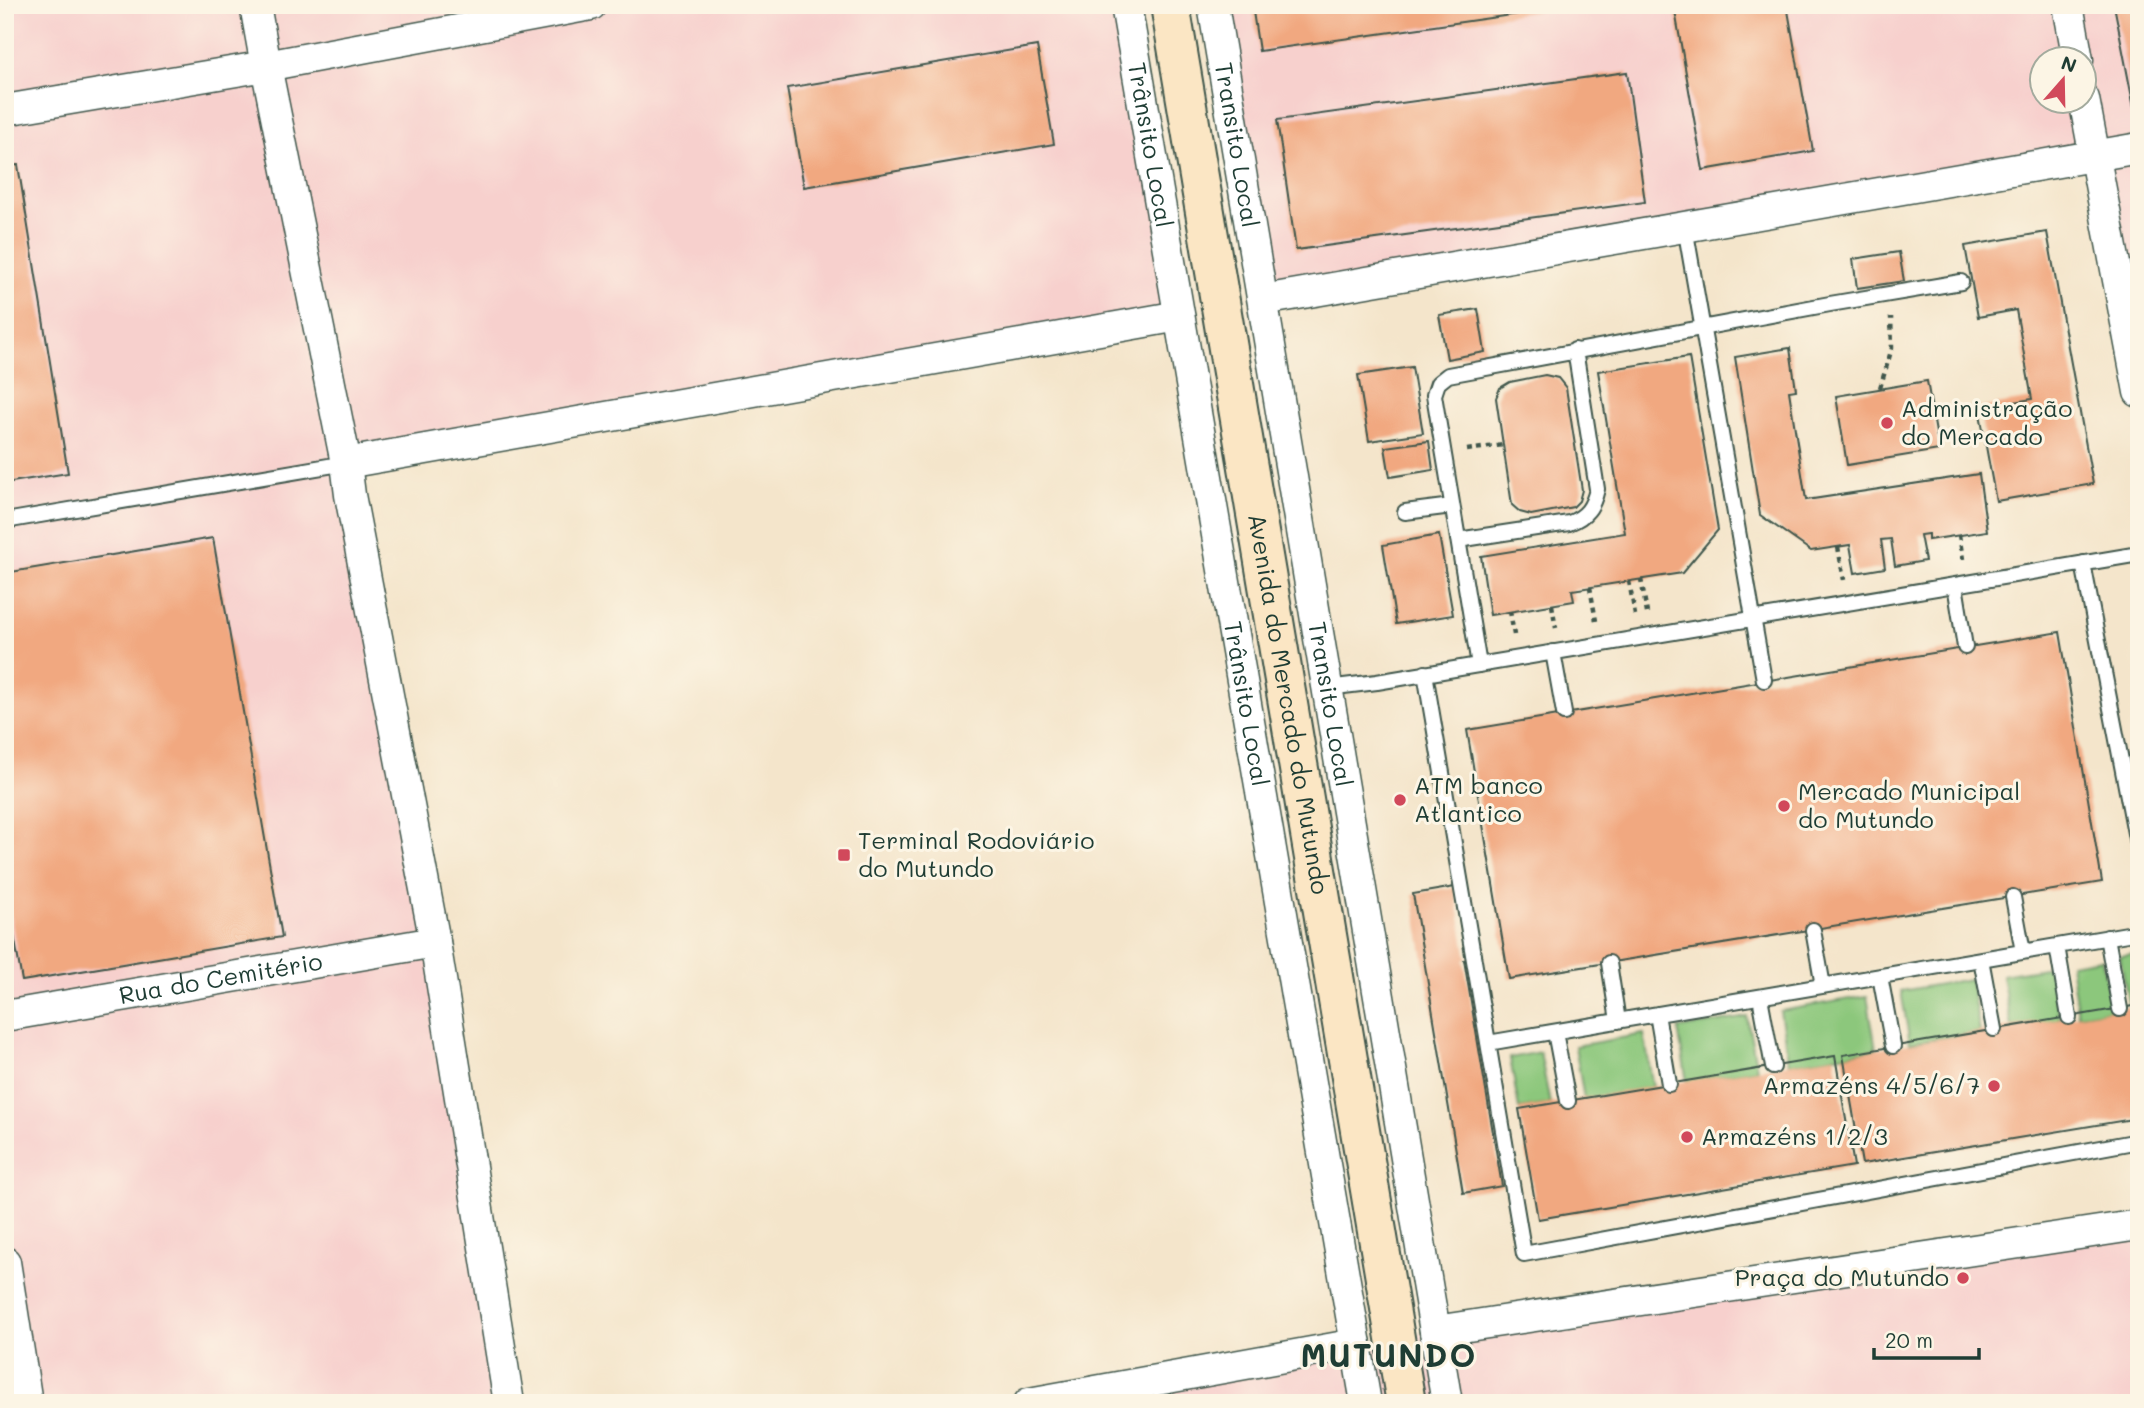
<svg xmlns="http://www.w3.org/2000/svg" width="2144" height="1408" font-family="Mali,sans-serif">
<style>
.built{fill:#f7d0cd;fill-rule:evenodd}
.green{fill:#8cc77c;stroke:#568258;stroke-width:2}
.building{fill:#f1a880}
.lines{fill:none;stroke-linecap:round;stroke-linejoin:round}
.service-casing{stroke:#3f564b;stroke-width:18}
.minor-casing{stroke:#3f564b;stroke-width:33}
.secondary-casing{stroke:#3f564b;stroke-width:42}
.path{stroke:#3f564b;stroke-width:4.5;stroke-dasharray:5 5;stroke-linecap:butt}
.service{stroke:#fff;stroke-width:14}
.minor{stroke:#fff;stroke-width:30}
.secondary{stroke:#fbe6c4;stroke-width:38}
.poi-dot{fill:#d1495b;stroke:#fcf5e5;stroke-width:2.5}
.labels{text-anchor:middle;stroke-width:6;stroke-linejoin:round;paint-order:stroke}
.street-label{font-size:24px;fill:#1f3d34;stroke:#fcf5e5}
.poi-label{font-size:24px;fill:#1f3d34;stroke:#fcf5e5;text-anchor:start}
.district-label{font-size:32px;font-weight:bold;letter-spacing:2px;fill:#1f3d34;stroke:#fcf5e5}
</style>
<rect width="100%" height="100%" fill="#fcf5e5"/>
<filter id="ink" filterUnits="userSpaceOnUse"><feTurbulence type="fractalNoise" baseFrequency=".0143" numOctaves="2"/><feDisplacementMap in="SourceGraphic" scale="14" xChannelSelector="R" yChannelSelector="G"/><feConvolveMatrix kernelMatrix="1 2 1 2 8 2 1 2 1" color-interpolation-filters="sRGB"/></filter>
<filter id="wash" filterUnits="userSpaceOnUse"><feTurbulence type="fractalNoise" baseFrequency=".00686" numOctaves="4" result="noise"/><feDisplacementMap in="SourceGraphic" scale="28" xChannelSelector="R" yChannelSelector="G"/><feGaussianBlur stdDeviation="1.57" result="paint"/><feColorMatrix in="noise" values="0 0 0 0 0 0 0 0 0 0 0 0 0 0 0 0 0 1.4 0 .05"/><feComposite in="paint" operator="in"/></filter>
<g filter="url(#wash)">
<rect width="100%" height="100%" fill="#f4e5cb"/>
<!-- built -->
<path class="built" d="M5 5H1126L1179 316 346 463 509 1403H27L5 1272Z
M1217 5H2139V393L2095 156 1263 300ZM2042 60H2084V102H2042Z
M2139 1225V1403H1029L1435 1331Z"/>
<!-- green -->
<path class="green" d="M2139 953V1005L2129 1007 2120 956Z
M2102 959 2111 1010 2078 1015 2070 964Z
M2050 967 2060 1019 2011 1027 2002 975Z
M1970 979 1980 1032 1910 1043 1901 991Z
M1867 996 1876 1049 1789 1064 1780 1011Z
M1747 1017 1757 1069 1687 1082 1678 1029Z
M1644 1034 1653 1087 1584 1099 1575 1046Z
M1540 1052 1550 1104 1519 1109 1510 1058Z"/>
<g id="blocks">
<!-- building -->
<path class="building" d="M1252 5H1567V7L1259 51Z
M1674 5H1787L1813 151 1703 170Z
M2114 5H2139V107L2134 108Z
M1037 46 1054 144 804 187 787 88Z
M1627 72 1645 202 1296 250 1277 120Z
M18 165 68 473 5 483V167Z
M2047 232 2093 484 1996 501 1979 408 2032 399 2016 310 1978 317 1965 246Z
M1899 252 1904 281 1857 288 1853 259Z
M1478 309 1485 352 1447 359 1439 315Z
M1790 348 1796 390 1789 391 1806 500 1979 474 1987 531 1928 540V534L1920 535 1925 561 1895 566 1891 539 1881 540 1885 568 1855 573 1850 545 1811 551 1760 515 1735 357Z
M1689 357 1718 530 1682 573 1572 590 1574 601 1490 615 1481 556 1625 533 1598 371Z
M1412 367 1423 433 1369 441 1358 375Z
M1545 375 1558 378 1566 388 1582 490 1579 501 1573 507 1531 515 1520 512 1512 505 1496 398 1500 388 1510 382Z
M1927 381 1939 450 1847 465 1836 396Z
M1429 441 1433 470 1390 477 1385 447Z
M1439 535 1453 615 1396 624 1383 545Z
M213 538 282 937 22 981 5 884V573Z
M2060 632 2102 882 1509 979 1467 730Z
M1455 887 1467 959 1464 960 1502 1186 1463 1193 1413 894Z
M2139 1005V1118L1862 1164 1843 1055Z
M1835 1056 1854 1166 1538 1219 1519 1109Z"/>
</g>
</g>
<g filter="url(#ink)">
<use href="#blocks" fill-opacity="0" stroke="#3f564b" stroke-width="2"/>
<g class="lines">
<defs>
<path id="service" d="M1685 227 1764 680
M1405 512 1452 506
M5 521 346 463
M1458 540 1569 523C1586 517 1593 507 1597 489L1575 350
M2083 563 2139 854
M1955 585 1965 647
M1553 652 1564 713
M1479 665 1434 395 1438 383 1448 375 1830 304 1961 282
M1425 673 1524 1254 2139 1141
M1327 688 1377 682 2139 554
M2013 897 2023 952
M1813 930 1823 986
M2107 937 2120 1009
M2057 946 2069 1017
M1981 959 1994 1029
M1609 963 1618 1021
M1880 976 1893 1046
M1760 997 1773 1067
M1657 1014 1669 1084
M1555 1032 1568 1101
M1488 1043 2139 932"/>
<g id="minor">
<path d="M255 5 266 66 346 463 350 495 435 942 509 1403"/>
<path id="s1" d="M1126 5 1366 1403"/>
<path id="s2" d="M1213 5 1447 1403"/>
<path d="M2068 5 2078 60"/>
<path d="M2084 99 2139 392"/>
<path d="M5 110 266 66 591 5"/>
<path d="M1263 300 2139 148"/>
<path d="M346 463 1179 316"/>
<path id="s3" d="M5 1016 435 942"/>
<path d="M5 1262 27 1403"/>
<path d="M1435 1331 2139 1225"/>
<path d="M1029 1403 1356 1344"/>
</g>
<g id="secondary">
<path id="s4" d="M1170 5 1406 1403"/>
</g>
</defs>
<!-- service casing -->
<use href="#service" class="service-casing"/>
<!-- minor casing -->
<use href="#minor" class="minor-casing"/>
<!-- secondary casing -->
<use href="#secondary" class="secondary-casing"/>
<!-- path -->
<path class="path" d="M1880 388 1892 348 1891 317
M1467 450 1503 445
M1959 535 1963 559
M1838 547 1844 580
M1641 579 1647 613
M1629 581 1635 615
M1590 587 1596 621
M1552 605 1556 628
M1510 611 1514 635"/>
<!-- service -->
<use href="#service" class="service"/>
<!-- minor -->
<use href="#minor" class="minor"/>
<!-- secondary -->
<use href="#secondary" class="secondary"/>
</g>
</g>
<!-- markers -->
<g class="poi-dot">
<circle cx="1887" cy="423" r="7"/>
<circle cx="1400" cy="800" r="7"/>
<circle cx="1784" cy="806" r="7"/>
<rect x="837" y="848" width="14" height="14" rx="3.5"/>
<circle cx="1994" cy="1086" r="7"/>
<circle cx="1687" cy="1137" r="7"/>
<circle cx="1963" cy="1278" r="7"/>
</g>
<g class="labels">
<!-- street labels -->
<g class="street-label">
<text dy="8" stroke="none"><textPath href="#s1" startOffset="142">Trânsito Local</textPath></text>
<text dy="8" stroke="none"><textPath href="#s2" startOffset="142">Transito Local</textPath></text>
<text dy="8" stroke="none"><textPath href="#s1" startOffset="709">Trânsito Local</textPath></text>
<text dy="8" stroke="none"><textPath href="#s4" startOffset="709">Avenida do Mercado do Mutundo</textPath></text>
<text dy="8" stroke="none"><textPath href="#s2" startOffset="709">Transito Local</textPath></text>
<text dy="8" stroke="none"><textPath href="#s3" startOffset="219">Rua do Cemitério</textPath></text>
</g>
<!-- poi labels -->
<g class="poi-label">
<text x="1901" y="417">Administração<tspan x="1901" dy="28">do Mercado</tspan></text>
<text x="1414" y="794">ATM banco<tspan x="1414" dy="28">Atlantico</tspan></text>
<text x="1798" y="800">Mercado Municipal<tspan x="1798" dy="28">do Mutundo</tspan></text>
<text x="858" y="849">Terminal Rodoviário<tspan x="858" dy="28">do Mutundo</tspan></text>
<text x="1980" y="1094" text-anchor="end">Armazéns 4/5/6/7</text>
<text x="1701" y="1145">Armazéns 1/2/3</text>
<text x="1949" y="1286" text-anchor="end">Praça do Mutundo</text>
</g>
<!-- district labels -->
<g class="district-label">
<text x="1389" y="1367">MUTUNDO</text>
</g>
</g>
<!-- margin -->
<rect width="2144" height="1408" fill="none" stroke="#fcf5e5" stroke-width="28"/>
<!-- north arrow -->
<g transform="translate(2063 80) rotate(20)"><circle r="33" fill="#fcf5e5" stroke="#a4ab9e" stroke-width="2"/>
<path d="M0-5L12 26L0 18L-12 26Z" fill="#d1495b"/>
<text y="-10" font-size="19" font-weight="bold" text-anchor="middle" fill="#1f3d34">N</text>
</g>
<!-- scale -->
<path d="M1874 1348v10h105v-10" fill="none" stroke="#1f3d34" stroke-width="3.5"/>
<text x="1885" y="1348" font-size="21" fill="#1f3d34" stroke="#fcf5e5" stroke-width="5" paint-order="stroke">20 m</text>
</svg>
